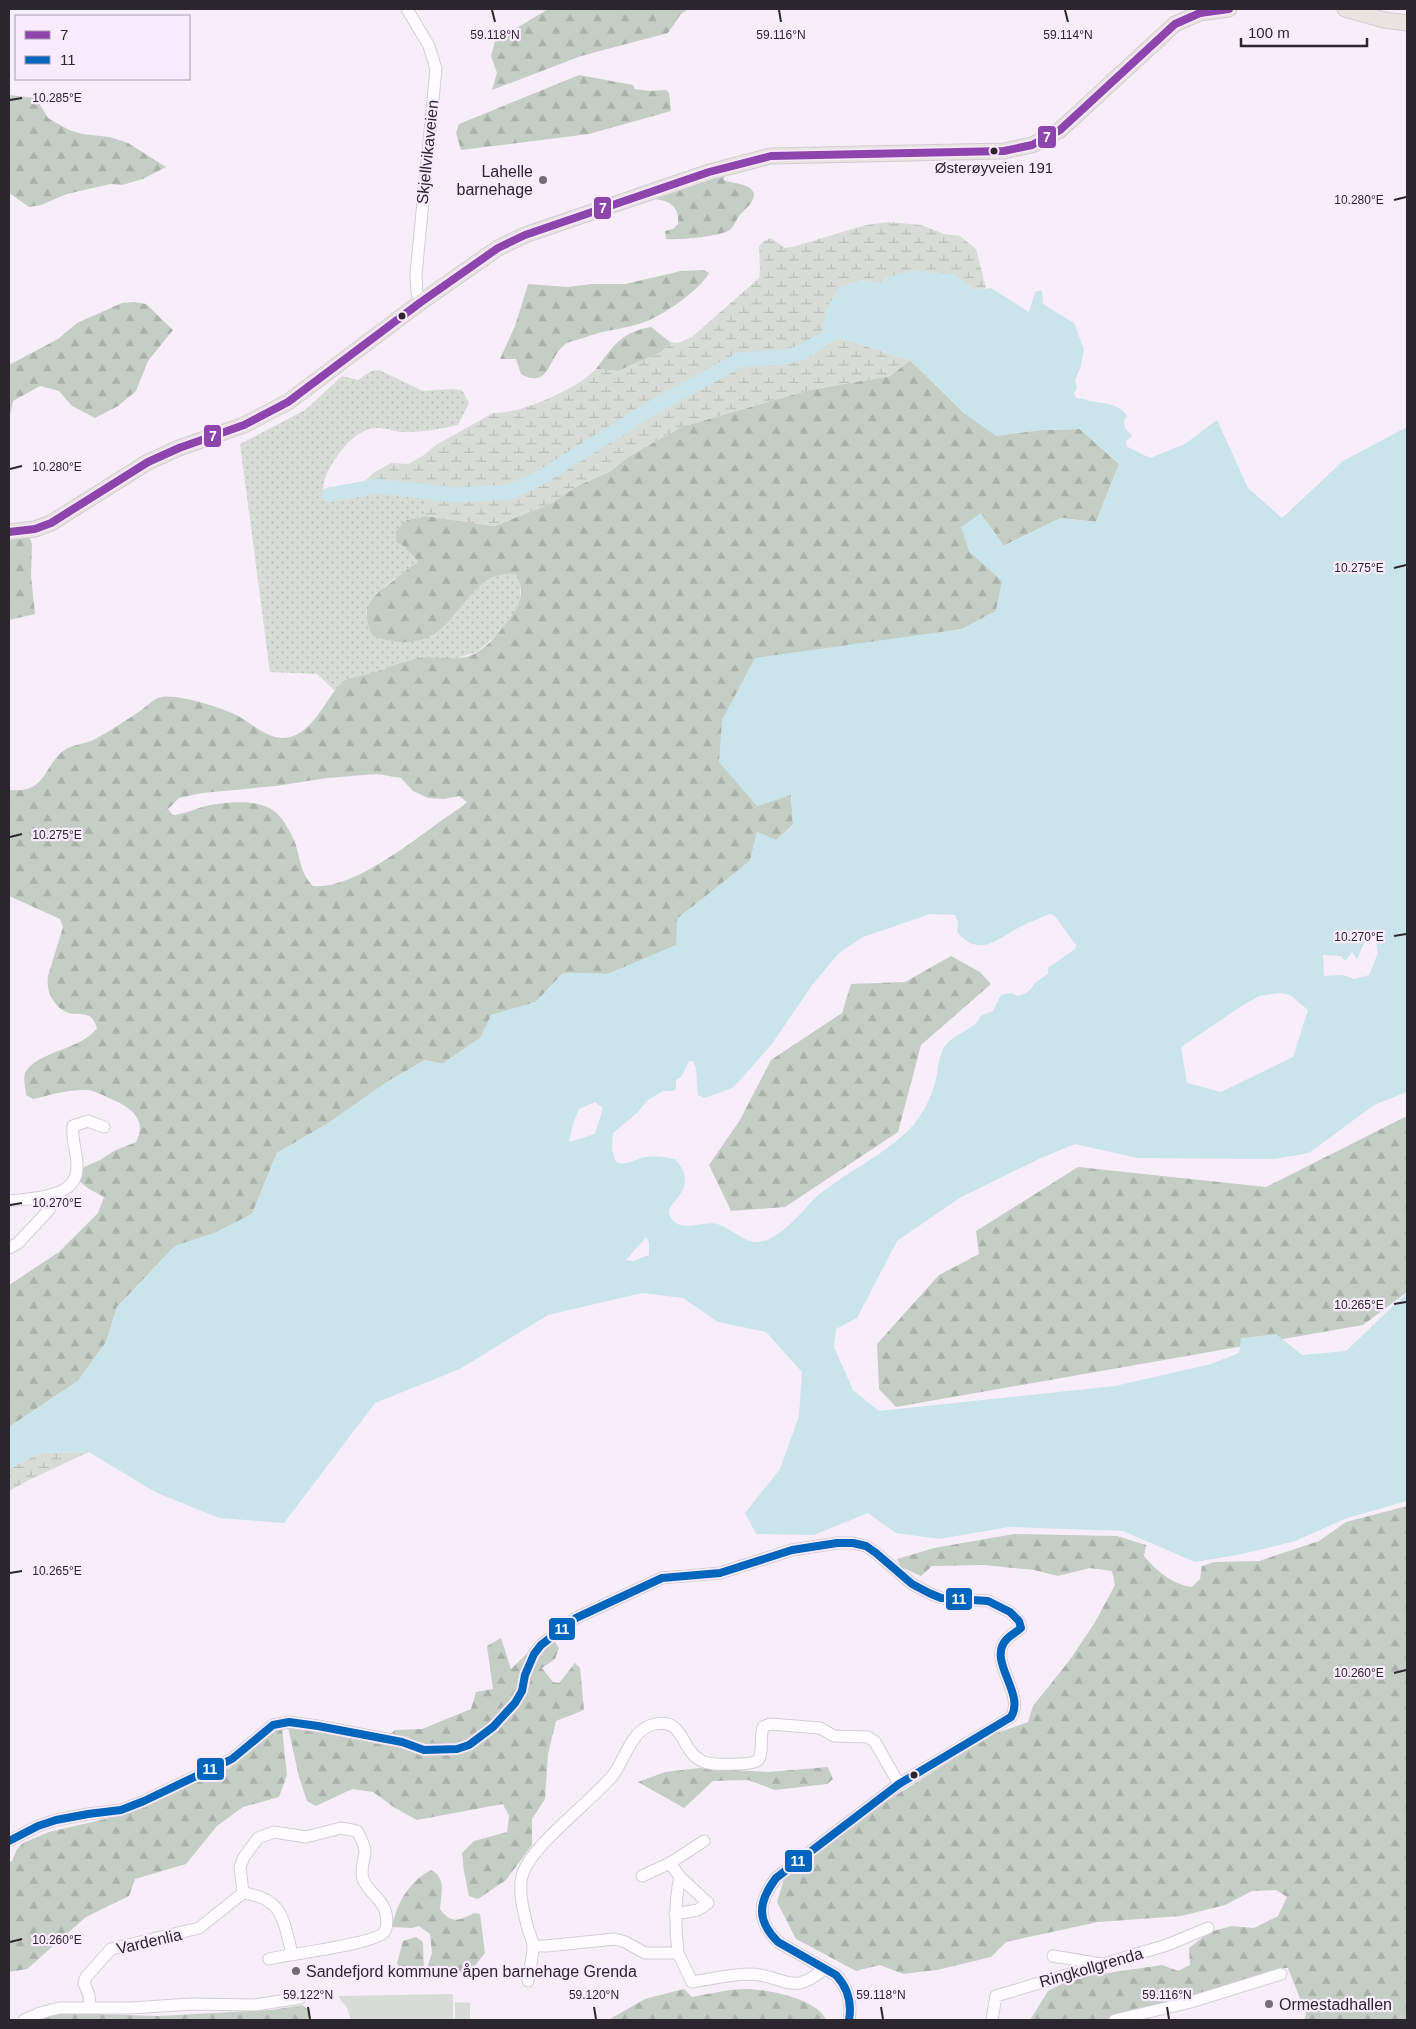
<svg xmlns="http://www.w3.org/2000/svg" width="1416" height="2029" font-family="Helvetica,sans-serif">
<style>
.grass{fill:url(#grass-dots)}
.forest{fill:url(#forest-firs);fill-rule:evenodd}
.wetland{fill:url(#wetland-marsh)}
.park{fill:#d7ddd6}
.water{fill:#cae4ec;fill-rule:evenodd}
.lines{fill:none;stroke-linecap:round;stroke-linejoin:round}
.river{stroke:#cae4ec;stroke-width:15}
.minor-casing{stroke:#d3cdd6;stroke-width:13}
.major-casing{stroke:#d2cdd4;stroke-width:17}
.minor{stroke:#fefcfe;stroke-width:11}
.major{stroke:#e9e4df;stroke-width:15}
.bus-1-casing{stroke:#f9eafe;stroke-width:11}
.bus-2-casing{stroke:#f9eafe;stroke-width:11}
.bus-1{stroke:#8e44ad;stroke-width:8}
.bus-2{stroke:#0065bd;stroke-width:8}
.ticks{fill:none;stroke:#2c272e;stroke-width:2}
.bus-dot{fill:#2c272e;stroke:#f9eafe;stroke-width:2}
.poi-dot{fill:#736d75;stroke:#f9eafe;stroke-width:2}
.labels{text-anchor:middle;stroke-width:4.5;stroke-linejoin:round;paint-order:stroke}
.bus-label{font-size:15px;fill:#2c272e;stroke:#f9eafe}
.street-label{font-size:16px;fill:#2c272e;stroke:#f9eafe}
.poi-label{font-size:16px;fill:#2c272e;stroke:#f9eafe;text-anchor:start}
.ticks-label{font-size:12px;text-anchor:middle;fill:#2c272e;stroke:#f9eafe;stroke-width:4.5;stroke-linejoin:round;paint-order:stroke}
.line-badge{stroke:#f9eafe;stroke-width:2}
.badge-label{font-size:14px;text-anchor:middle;font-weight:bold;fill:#fff}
</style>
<defs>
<pattern id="grass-dots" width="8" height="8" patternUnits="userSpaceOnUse" patternTransform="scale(1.25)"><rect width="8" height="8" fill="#d7ddd6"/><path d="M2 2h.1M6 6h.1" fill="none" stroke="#b9beb8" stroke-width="1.8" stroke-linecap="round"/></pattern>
<pattern id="forest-firs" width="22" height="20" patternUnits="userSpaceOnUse" patternTransform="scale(1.25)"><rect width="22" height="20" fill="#c5cec5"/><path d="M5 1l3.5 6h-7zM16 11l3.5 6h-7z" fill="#a9b1aa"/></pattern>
<pattern id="wetland-marsh" width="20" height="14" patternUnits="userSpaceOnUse" patternTransform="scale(1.25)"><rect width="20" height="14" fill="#d7ddd6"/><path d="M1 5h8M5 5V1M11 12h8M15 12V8" fill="none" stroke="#b9beb8"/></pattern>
</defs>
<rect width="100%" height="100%" fill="#f7eefa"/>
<!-- grass -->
<path class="grass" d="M379 370 423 391 451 389 462 390 469 403 458 425C439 429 420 433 401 432 393 431 386 428 378 428 358 428 344 446 334 461 328 470 321 483 324 493L380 489 427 498 426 516 407 520 396 542 405 547 418 562 385 586 366 612 369 629 453 618C469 597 485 570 516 574L520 582V600L514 615 497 635 477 652 454 659 421 658 405 661 373 673 349 678 335 691 317 674 270 672 240 444 305 410 342 376 358 380 371 371Z"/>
<!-- forest -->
<path class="forest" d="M548 9H688L681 14 668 33 581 56 492 90 497 73 491 56 495 41Z
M579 75 633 85 635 89 650 91 666 90 669 93 671 111 589 134 461 150 456 133 459 124Z
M9 95 36 98 48 118 69 130 82 134 110 137 128 143 166 167 143 179 122 185 110 184 67 194 41 205 29 207 9 193Z
M724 172V180C731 183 740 183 746 186 765 194 745 209 739 216 735 221 734 228 728 231 715 237 680 240 666 239L665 231 673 229 678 224C680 205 667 199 650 199Z
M704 270 709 273C700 290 661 317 642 323 624 329 604 330 586 337 578 340 567 341 562 347 548 361 548 389 521 374L516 359H500L515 326 528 284 567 287 592 284H625L681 271Z
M134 302 146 304 173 330 148 361 136 391 118 406 95 418 72 406 59 391 40 386 13 401 9 420V365L58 339 77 323 122 303Z
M651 327 670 342 662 352 618 371 596 369C614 346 619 333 651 327Z
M910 360 965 414 1043 430 1080 429 1119 464 1096 522 1061 518 1003 546 969 551 1003 581 996 611 962 629 926 635 791 794 793 825 776 840 757 832 750 861 677 919V945L608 974 563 973 536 1002 492 1015 480 1038 442 1064 425 1060 387 1082 327 1124 277 1153 252 1214 215 1233 175 1246 117 1307 106 1342 78 1381 9 1427V1285L59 1252 98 1213 104 1197 89 1189 80 1182V1174L84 1167 100 1160 114 1151 136 1142C148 1119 130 1107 111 1099 104 1096 94 1090 86 1090 68 1089 50 1095 33 1099L26 1095C26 1088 22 1078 26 1071 39 1051 83 1049 97 1028 90 1006 77 1019 64 1011 51 1003 46 989 48 976L63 927 60 919 9 896V790C48 794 43 764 66 749 75 744 86 744 95 739 110 731 125 721 140 711 146 707 154 698 162 697 178 694 223 708 238 716 251 723 266 737 281 738 317 739 328 685 350 678 357 676 365 675 372 673 388 668 402 661 419 658 437 656 454 662 472 655 483 650 493 640 500 631 514 613 529 598 516 574 455 567 463 667 373 636 358 609 372 596 393 581 401 574 409 568 418 562L405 547 396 542V531L407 520 426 516 494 526 550 504 579 485 609 472 628 457 681 427 809 390 890 376ZM377 774 401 778 413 791 428 798 444 799 459 796 467 802C460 809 452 813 445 818 414 840 353 890 313 886 299 872 301 858 294 840 289 830 282 815 271 809 256 799 223 802 206 806 194 809 185 814 173 815L168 809 179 798 202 793 276 786 327 778Z
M28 534 32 544 31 576 35 614 9 620V538Z
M951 956 980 972 991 984 921 1045 898 1132 785 1207 731 1211 709 1165 740 1120 771 1060 842 1013 851 984 905 982Z
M1405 1117H1407V1292L1363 1325 896 1407 879 1389 877 1344 939 1275 979 1254 976 1231 1078 1167 1266 1187Z
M1407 1506V2020H1304L1306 2014 1288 1968H1279L1175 2002 1104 2020H1030L1048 1991 1073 1978 1162 1965 1178 1971 1190 1965 1189 1948 1210 1932 1231 1926 1254 1928 1278 1916 1287 1897 1276 1890 1252 1891 1225 1905 1181 1916 1098 1922 1006 1942 991 1957 937 1970 903 1974 880 1965 856 1971 796 1939 777 1902 784 1879 890 1799 991 1735 1028 1722 1033 1706 1069 1661 1094 1624 1115 1585 1112 1571 1090 1568 1058 1576 1034 1570 984 1565 932 1566 921 1576 901 1567 897 1559 934 1548 1014 1534 1117 1536 1146 1545 1144 1556C1157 1571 1171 1584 1192 1587L1200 1579 1202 1566 1214 1562 1259 1561 1319 1541 1346 1522Z
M545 1636 554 1640 559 1648 555 1659 542 1668 553 1682 559 1683 575 1663 580 1668 584 1710 556 1721 548 1754 545 1799 532 1819V1845L506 1880 478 1899 469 1896 464 1872 462 1853 474 1841 507 1832 509 1816 503 1804 417 1820 395 1808 373 1792 352 1789 316 1806 307 1801 299 1777 288 1727 388 1736 395 1730 422 1729 471 1709 476 1692 493 1689 487 1646 501 1638 511 1669Z
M282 1728 287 1775 279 1797 243 1807 217 1826 186 1864 135 1879 129 1896 86 1917 27 1969 9 1972V1862L12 1861 17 1849 23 1843 49 1832 118 1816 191 1781 230 1768 263 1731Z
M828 1767 833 1779 827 1784 775 1790 748 1780 713 1781 684 1808 638 1782 665 1772 699 1768 768 1772Z
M431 1870C447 1878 441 1894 440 1909 451 1924 459 1921 474 1913L480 1914 485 1953 474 1967 445 1977 431 1976 428 1965 432 1953 430 1934 419 1926 412 1928 392 1927C397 1902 409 1882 431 1870Z
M416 1937 423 1942 424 1975 414 1978 404 1974 397 1963 403 1941Z
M684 1989 692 1997C709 1994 728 1989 746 1989 766 1989 818 1999 826 2020H608L645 1999Z
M302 2005 310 2011 308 2020H39L62 2013 158 2016 272 2010Z"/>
<!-- wetland -->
<path class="wetland" d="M889 222 921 225 944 234 960 236 976 249 986 288 974 290 953 274 887 277 880 284 862 280 841 287 828 306 825 345 840 338 910 360 890 376 809 390 681 427 628 457 609 472 579 485 550 504 494 526 426 516V498L380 489 365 490 364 482 373 473 391 463 408 464 424 455 436 445 493 413C520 414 577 389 596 369L618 371 662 352 670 342 678 343 692 337 759 278 760 270 759 246 764 241 771 238 785 248 792 247 866 225Z
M89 1452 29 1480 9 1491V1469L40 1453Z"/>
<!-- park -->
<path class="park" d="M453 1994V2020H351L347 2008 338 1996Z
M455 2002 470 2003V2020H455Z"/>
<!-- water -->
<path class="water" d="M914 270 953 274 974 290 991 288 1029 312 1035 292 1042 290 1043 304 1074 323 1084 349 1081 366 1075 380 1077 388 1074 393 1076 398C1086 398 1087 401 1095 402 1110 404 1116 404 1127 415L1124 421 1125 428 1132 436 1126 441V446L1150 458 1185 444 1217 420 1248 488 1282 518 1343 461 1407 427V1092L1374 1105 1309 1153 1274 1159 1138 1158 1075 1144 1041 1158 961 1197 897 1241 857 1318 836 1329 834 1347 853 1390 879 1411 1115 1386 1211 1364 1239 1353 1241 1338 1276 1334 1302 1355 1346 1351 1407 1293V1501L1347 1518 1295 1541 1242 1554 1195 1562 1123 1531 1009 1527 939 1539 896 1533 868 1513 814 1535 756 1534 745 1513 780 1469 799 1416 802 1372 766 1332 718 1322 683 1298 642 1293 548 1315 460 1369 375 1403 284 1523 219 1518 155 1492 89 1452 40 1453 9 1469V1427L78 1381 106 1342 117 1307 175 1246 215 1233 252 1214 277 1153 327 1124 387 1082 425 1060 442 1064 480 1038 491 1015 536 1002 563 973 608 974 676 945 677 919 750 861 757 832 776 840 793 826 791 795 757 806 719 762 722 720 755 658 962 629 996 611 1002 581 969 551 961 527 981 513 1004 546 1061 518 1096 522 1119 464 1080 429 1043 430 996 436 965 414 910 360 840 338 825 345 819 342 828 306 841 287 862 280 880 284 887 277ZM930 914 955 915 958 922 957 932C980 958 996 940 1020 927 1029 922 1040 918 1050 914L1054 915 1076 945 1075 949 1048 968V974L1036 982 1028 992 1018 996 1011 993 1001 995 993 1011C990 1012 986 1013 983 1015 977 1018 982 1016 978 1021 968 1032 951 1035 943 1049 939 1058 938 1066 937 1075 933 1092 926 1109 915 1123 896 1146 861 1165 836 1182 829 1187 821 1192 815 1198 802 1212 779 1240 759 1242 743 1243 732 1228 717 1224 703 1220 682 1234 671 1218 659 1203 704 1192 675 1159 666 1158 656 1155 647 1157 636 1158 626 1167 616 1162L612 1149 613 1133 637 1113 648 1100 663 1091H673L676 1089V1080L682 1076 689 1061H693L696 1068 698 1095 705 1098 732 1088 740 1080 772 1044 812 985 839 953 863 937ZM1375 934 1378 953 1369 975 1354 979 1343 975 1324 976 1323 955 1341 956 1345 961 1352 952 1357 959 1364 943ZM1281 993 1290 995 1308 1010 1293 1057 1221 1092 1187 1083 1181 1047 1240 1007 1259 996ZM595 1102 603 1108 595 1134 569 1142 573 1124 579 1109ZM646 1237 649 1242V1255L633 1261 626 1260Z"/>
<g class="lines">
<!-- river -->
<path class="river" d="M329 495 377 486 455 495 509 492 540 478 652 408 739 360 786 357 803 352 819 342"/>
<defs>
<path id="minor" d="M407 9 429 46 436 69 416 274 417 293 421 302
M9 1201C32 1198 79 1199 77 1165 77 1152 71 1138 73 1126L88 1121 104 1127
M9 1248 18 1243 49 1210 50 1196
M9 1841 38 1826 56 1820 88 1814 121 1810 144 1801 232 1759 273 1725 289 1722 318 1726 402 1742 424 1750 457 1749 469 1745 493 1727 515 1703 522 1691 525 1675 534 1654 541 1645 576 1618 662 1578 720 1573 792 1550 837 1543H853L866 1546 876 1553 912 1584 929 1593 941 1598 988 1601 1010 1612 1019 1621 1021 1628C1017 1632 1010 1635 1006 1640 987 1661 1026 1694 1011 1717L899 1784 776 1878C758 1902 756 1920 778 1942L836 1975C848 1988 852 2003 849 2020
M642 1876 670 1863
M675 1914 698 1910 708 1903 680 1877 670 1863 704 1841
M533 1946H546L615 1939 625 1942 645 1953H678L692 1982C711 1979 732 1974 751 1974 786 1976 791 1997 824 1969
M678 1953C675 1927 674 1903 680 1877
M1053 1956 1101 1964
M269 1959C289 1954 376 1944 384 1932 388 1927 387 1916 385 1910 381 1898 367 1891 363 1879 360 1870 364 1861 365 1852 365 1845 360 1837 357 1831L341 1828 306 1837 274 1832 258 1838 244 1857 240 1867 243 1893C283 1898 283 1919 292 1954
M528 1981C529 1970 533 1958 533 1947 533 1941 530 1934 528 1929 524 1913 518 1893 522 1876 530 1846 592 1801 613 1775 626 1758 631 1729 655 1724 685 1718 681 1752 702 1761 712 1766 725 1764 736 1764 742 1763 752 1765 758 1760 763 1756 760 1735 763 1727L770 1724 820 1728 834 1736 868 1737 875 1742 899 1784
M90 2008 89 1995 84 1983 86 1977 111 1949 199 1928 243 1893
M24 2020 40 2013 59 2008H131L191 2004 255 2005 300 1998
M992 2020 996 1996 1167 1945 1208 1928
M1115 2020 1191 2002 1281 1974"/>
<path id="major" d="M1345 9 1384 20 1407 23
M9 532 35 529 51 523 148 462 179 448 244 425 288 402 421 302 478 262 498 248 525 235 709 172 771 156 1004 151 1032 145 1060 130 1175 24 1200 13 1229 9"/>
</defs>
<!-- minor casing -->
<use href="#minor" class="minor-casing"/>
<!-- major casing -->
<use href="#major" class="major-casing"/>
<!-- minor -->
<use href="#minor" class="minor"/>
<!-- major -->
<use href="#major" class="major"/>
<defs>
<path id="bus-1" d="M9 532 35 529 51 523 148 462 179 448 244 425 288 402 421 302 478 262 498 248 525 235 709 172 771 156 1004 151 1032 145 1060 130 1175 24 1200 13 1229 9"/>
<path id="bus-2" d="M9 1841 38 1826 56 1820 88 1814 121 1810 144 1801 232 1759 273 1725 289 1722 318 1726 402 1742 424 1750 457 1749 469 1745 493 1727 515 1703 522 1691 525 1675 534 1654 541 1645 576 1618 662 1578 720 1573 792 1550 837 1543H853L866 1546 876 1553 912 1584 929 1593 941 1598 988 1601 1010 1612 1019 1621 1021 1628C1017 1632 1010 1635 1006 1640 987 1661 1026 1694 1011 1717L899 1784 776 1878C758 1902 756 1920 778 1942L836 1975C848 1988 852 2003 849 2020"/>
</defs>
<!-- bus-1 casing -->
<use href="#bus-1" class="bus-1-casing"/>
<!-- bus-2 casing -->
<use href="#bus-2" class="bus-2-casing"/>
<!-- bus-1 -->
<use href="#bus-1" class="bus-1"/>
<!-- bus-2 -->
<use href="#bus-2" class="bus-2"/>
</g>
<!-- ticks -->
<path class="ticks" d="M492 10 495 22M779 10 781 22M1065 10 1068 22M10 100 22 98M1394 200 1406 197M10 469 22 466M1394 568 1406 565M10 837 22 834M1394 936 1406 934M10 1205 22 1203M1394 1304 1406 1302M10 1573 22 1571M1394 1673 1406 1670M10 1942 22 1939M308 2007 310 2019M594 2007 596 2019M881 2007 883 2019M1167 2007 1169 2019"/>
<!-- markers -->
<g class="bus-dot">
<circle cx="994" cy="151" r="4.5"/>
<circle cx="402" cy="316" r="4.5"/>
<circle cx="914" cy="1775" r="4.5"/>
</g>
<g class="poi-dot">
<circle cx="543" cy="180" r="5"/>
<circle cx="296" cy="1971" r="5"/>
<circle cx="1269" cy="2004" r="5"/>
</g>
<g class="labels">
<!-- bus labels -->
<g class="bus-label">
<text x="994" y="173">Østerøyveien 191</text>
</g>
<!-- street labels -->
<g class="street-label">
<text transform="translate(427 152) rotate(-84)" y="6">Skjellvikaveien</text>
<text transform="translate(149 1941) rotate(-13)" y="6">Vardenlia</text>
<text transform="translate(1091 1967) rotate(-16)" y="6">Ringkollgrenda</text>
</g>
<!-- poi labels -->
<g class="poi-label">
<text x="533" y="177" text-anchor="end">Lahelle<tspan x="533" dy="18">barnehage</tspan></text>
<text x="306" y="1977">Sandefjord kommune åpen barnehage Grenda</text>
<text x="1279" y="2010">Ormestadhallen</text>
</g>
</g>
<g class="ticks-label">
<text x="495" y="39">59.118°N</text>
<text x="781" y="39">59.116°N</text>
<text x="1068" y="39">59.114°N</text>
<text x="57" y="102">10.285°E</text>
<text x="1359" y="204">10.280°E</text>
<text x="57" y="471">10.280°E</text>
<text x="1359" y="572">10.275°E</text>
<text x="57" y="839">10.275°E</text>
<text x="1359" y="941">10.270°E</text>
<text x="57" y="1207">10.270°E</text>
<text x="1359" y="1309">10.265°E</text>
<text x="57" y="1575">10.265°E</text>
<text x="1359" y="1677">10.260°E</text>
<text x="57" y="1944">10.260°E</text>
<text x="308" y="1999">59.122°N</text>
<text x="594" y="1999">59.120°N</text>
<text x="881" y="1999">59.118°N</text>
<text x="1167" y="1999">59.116°N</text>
</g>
<g class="line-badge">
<rect x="1037" y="125" width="20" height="24" rx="5" fill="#8e44ad"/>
<rect x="593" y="196" width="19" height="24" rx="5" fill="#8e44ad"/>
<rect x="203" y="424" width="19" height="24" rx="5" fill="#8e44ad"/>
<rect x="945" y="1587" width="28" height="24" rx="5" fill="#0065bd"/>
<rect x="548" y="1617" width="28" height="24" rx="5" fill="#0065bd"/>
<rect x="196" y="1757" width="29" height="24" rx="5" fill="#0065bd"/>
<rect x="784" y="1849" width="29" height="24" rx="5" fill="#0065bd"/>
</g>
<g class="badge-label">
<text x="1047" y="142">7</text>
<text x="603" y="213">7</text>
<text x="213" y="441">7</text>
<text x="959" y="1604">11</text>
<text x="562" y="1634">11</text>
<text x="210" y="1774">11</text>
<text x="798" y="1866">11</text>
</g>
<!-- border -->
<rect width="1416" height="2029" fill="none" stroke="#2c272e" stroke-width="20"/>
<!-- legend -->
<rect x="15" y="15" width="175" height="65" fill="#f9eafe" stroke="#a79cab"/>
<rect x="25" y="31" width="25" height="8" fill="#8e44ad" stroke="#a79cab"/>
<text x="60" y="40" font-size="15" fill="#2c272e">7</text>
<rect x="25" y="56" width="25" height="8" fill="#0065bd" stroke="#a79cab"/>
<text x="60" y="65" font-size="15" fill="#2c272e">11</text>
<!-- scale -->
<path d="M1241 38v8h126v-8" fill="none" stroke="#2c272e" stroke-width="2.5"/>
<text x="1248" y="38" font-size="15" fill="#2c272e" stroke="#f9eafe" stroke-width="4" paint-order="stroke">100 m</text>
</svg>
